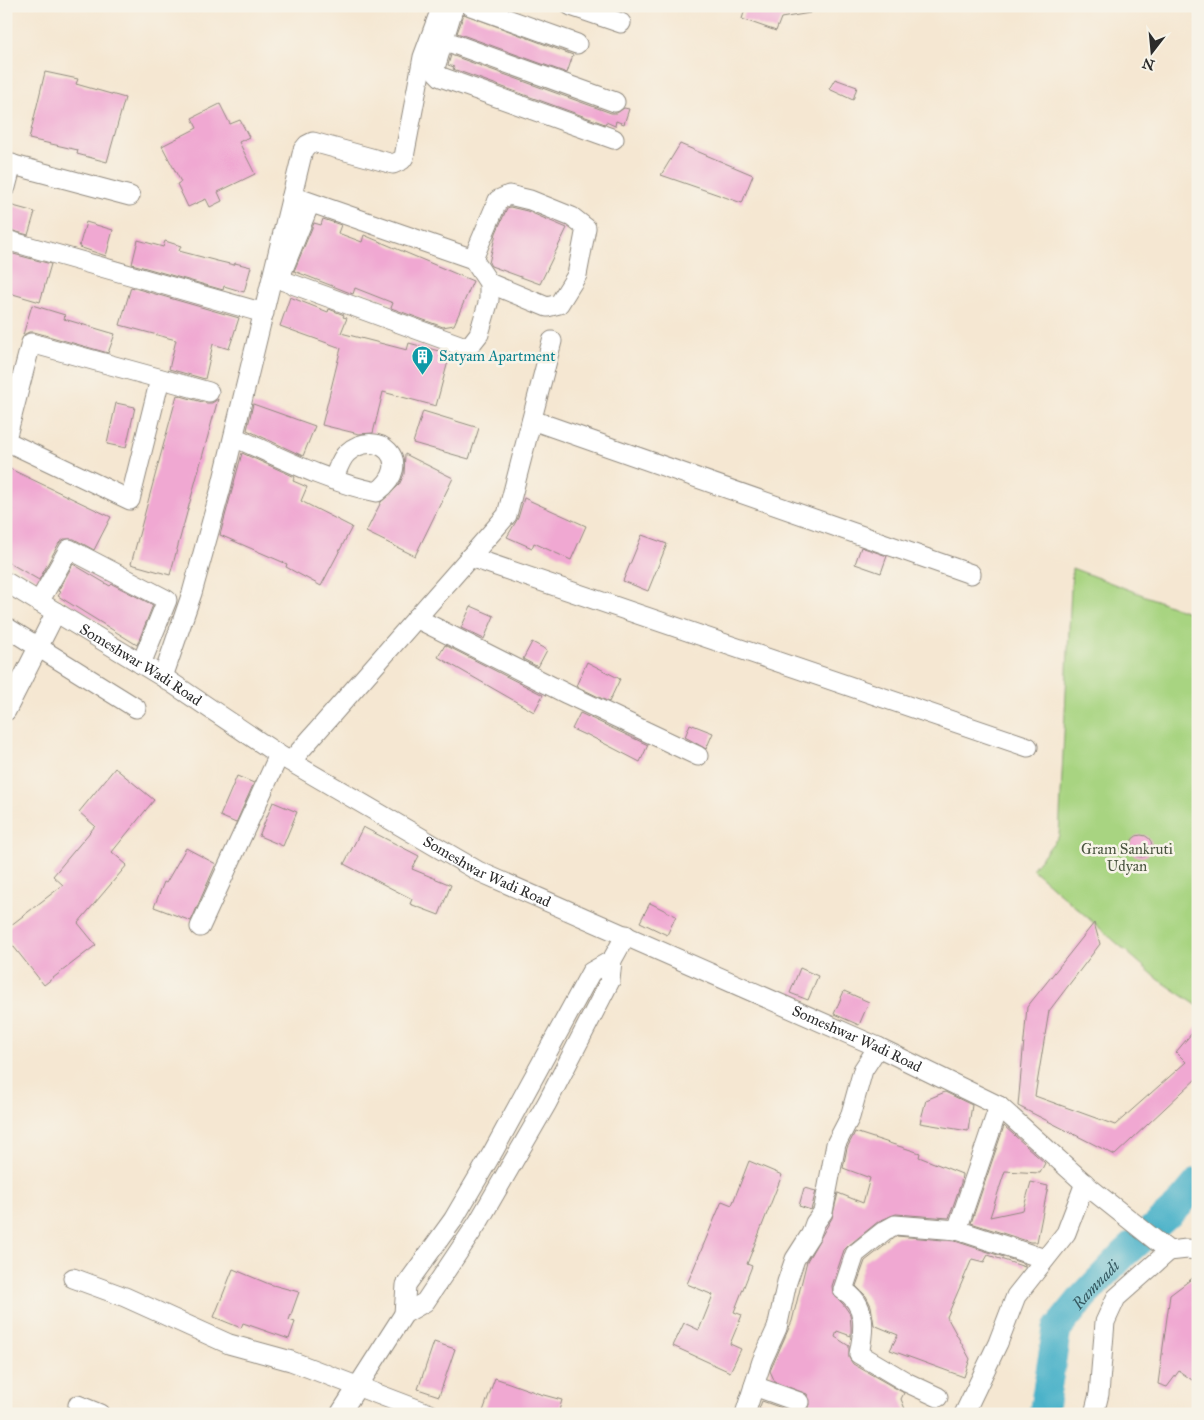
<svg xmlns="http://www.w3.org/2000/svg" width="1204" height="1420" font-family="'IM FELL Great Primer',serif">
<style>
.green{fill:#a8d481;stroke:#6a8056}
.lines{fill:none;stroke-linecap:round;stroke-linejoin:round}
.river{stroke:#4bb2c9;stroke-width:29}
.building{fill:#f0a8d2}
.minor-casing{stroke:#90897e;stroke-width:21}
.minor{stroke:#fff;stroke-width:19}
.labels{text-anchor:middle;stroke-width:5;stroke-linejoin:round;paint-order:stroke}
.culture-label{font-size:15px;fill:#0d838f;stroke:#f7f3e8;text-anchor:start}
.street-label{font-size:15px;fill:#2b2b2b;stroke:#f7f3e8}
.park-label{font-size:15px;fill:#4a5540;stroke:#f7f3e8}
.water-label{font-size:16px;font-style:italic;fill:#365a62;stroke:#f7f3e8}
</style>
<rect width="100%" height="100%" fill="#f7f3e8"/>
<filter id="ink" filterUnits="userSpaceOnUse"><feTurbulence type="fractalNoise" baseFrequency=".02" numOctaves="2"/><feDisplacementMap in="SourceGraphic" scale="10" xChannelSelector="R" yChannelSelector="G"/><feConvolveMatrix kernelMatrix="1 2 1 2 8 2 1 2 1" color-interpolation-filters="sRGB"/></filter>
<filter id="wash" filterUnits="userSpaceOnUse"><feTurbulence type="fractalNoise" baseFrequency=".0096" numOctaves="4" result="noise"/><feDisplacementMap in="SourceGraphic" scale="20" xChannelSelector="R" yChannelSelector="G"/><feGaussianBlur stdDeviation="1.12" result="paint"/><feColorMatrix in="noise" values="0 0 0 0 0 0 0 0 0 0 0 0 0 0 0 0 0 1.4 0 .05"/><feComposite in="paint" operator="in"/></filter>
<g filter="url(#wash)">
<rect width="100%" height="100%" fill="#f5e7d2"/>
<!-- green -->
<path class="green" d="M1072 568 1198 616V1006L1158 979 1032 869 1059 836Z"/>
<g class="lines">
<!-- river -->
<path class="river" id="s1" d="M1043 1414 1057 1329 1083 1297 1125 1253 1178 1206 1198 1182"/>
</g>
<g id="blocks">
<!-- building -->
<path class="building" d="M746 6H810V13L781 18 776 31 742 19Z
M464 14 573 55 567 73 457 33Z
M451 55 611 113H617L624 108 629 109 624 124 616 121 615 126 606 122 605 124 453 69 454 67 448 65Z
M45 72 78 79 76 84 125 98 107 162 77 154 78 150 29 139Z
M835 79 857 87 853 100 829 89Z
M220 104 230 124 240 120 249 137 239 142 255 174 218 192 222 201 210 207 206 199 188 207 177 184 181 182 162 146 197 128 192 118Z
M680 144 753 175 742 203 661 175Z
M6 204 35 212 28 235 6 229Z
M510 207 527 211 567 228 540 284 491 266 489 263 496 233 507 208Z
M323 219 341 225 338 233 362 242 364 235 473 281 454 325 443 327 391 308 393 303 355 288 353 294 294 271 314 223 321 225Z
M86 222 113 230 106 256 79 247Z
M138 240 163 247 165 241 181 246 179 251 217 261 234 265 235 263 251 267 244 292 224 286 223 290 132 264Z
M6 252 51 264 40 302 6 292Z
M131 287 239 318 229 349 213 344 205 379 169 369 176 340 120 325Z
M290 297 328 312 329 309 344 315 343 317 347 318 341 333 407 350 409 343 450 354 436 406 383 392 373 433 359 434 322 425 341 348 280 326Z
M32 305 65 315 64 319 115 334 108 353 34 332H29L23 335Z
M177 395 206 403H212L218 399 170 575 131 564Z
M116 403 135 407 126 448 107 444Z
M253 404 315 426 303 456 247 430Z
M423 411 479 428 469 459 413 443Z
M242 453 295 477 293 481 307 487 301 501 352 527 321 586 286 567 287 564 220 535Z
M405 454 453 478 415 556 366 532 381 502 399 485 404 474Z
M6 467 111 517 94 550 74 539H64L59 543 39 580 6 561Z
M524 498 586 526 571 560 534 543 532 548 507 537 518 518Z
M642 535 667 544 648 591 623 581Z
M861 547 887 556 881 573 855 564Z
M73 564 110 586 112 584 153 605 137 645 58 596 61 592 58 591Z
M471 606 494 616 484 639 461 628Z
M532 642 547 650 538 667 523 659Z
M445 645 543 695 534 712 438 657Z
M587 662 620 679 609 702 576 686Z
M580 713 648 745 640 762 586 734 585 735 572 729Z
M690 724 713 733 706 749 685 737Z
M115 768 154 800 112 852 127 865 78 923 96 945 44 985 6 937V929L63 885 53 876 95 826 79 812Z
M237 776 254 783 236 823 220 816Z
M273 802 297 812 283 846 259 836Z
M363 827 419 856 412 869 451 885 439 915 410 904 412 899 344 864Z
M1130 846a11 11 0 1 1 22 0a11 11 0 1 1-22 0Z
M186 848 216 864 191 921 154 907 164 882 166 883Z
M650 903 676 916 667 935 640 922Z
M1094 923 1100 944 1049 1011 1035 1096 1115 1125 1186 1062 1176 1052 1198 1026V1077L1115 1155 1018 1106 1027 1007Z
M800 968 818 976 808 1000 790 993Z
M844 991 869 1002 859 1025 834 1014Z
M945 1092 972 1105 968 1131 920 1123 926 1100Z
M1004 1126 1045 1163 1040 1173 1005 1171 990 1217 1023 1210 1031 1182 1048 1186 1037 1242H1030L971 1223Z
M855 1132 920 1153 919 1157 962 1174 961 1183 949 1218 896 1214 879 1221 848 1246 844 1250 832 1286 833 1294 843 1304 850 1314 851 1327V1336L837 1331 835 1337 849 1346V1358L853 1364 904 1393 901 1399 907 1414H772L759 1409 762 1401 796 1413H802L806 1411 810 1405V1400L807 1394 775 1382 770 1371 792 1321 807 1261 832 1218 838 1193 863 1203 870 1178 843 1168 847 1148Z
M749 1161 782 1175 747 1264 752 1266 734 1312 742 1315 730 1344 741 1349 730 1372 673 1346 684 1323 699 1330 713 1295 687 1284 722 1201 732 1205Z
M804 1188 816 1191 811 1210 799 1206Z
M897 1236 955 1241 1025 1264V1267L988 1255 984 1262 972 1259 947 1317 970 1359 964 1377 890 1350 898 1335 874 1325 871 1306 866 1296 856 1286 865 1261Z
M233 1269 269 1284 299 1292 289 1320 295 1322 289 1339 243 1323 241 1328 214 1317Z
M1198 1274V1384L1179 1371 1167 1387 1158 1384 1170 1295Z
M434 1342 455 1349 439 1396 418 1389Z
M495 1378 540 1394 562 1400 558 1414H482Z"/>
</g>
</g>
<g filter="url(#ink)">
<use href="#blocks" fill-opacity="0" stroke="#90897e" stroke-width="1"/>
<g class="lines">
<defs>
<g id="minor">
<path d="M456 6 453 9 435 68 437 73 441 77 614 139"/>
<path d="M471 6 577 44"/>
<path d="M571 6 621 23"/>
<path d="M432 36 615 102"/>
<path d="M6 163 130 196"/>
<path d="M6 187 12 164"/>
<path d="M292 196 473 259 489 283V300L479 334 468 348 284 281 282 272 310 203"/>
<path d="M6 240 264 313"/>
<path d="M473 259 498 200 509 195 530 200 572 217 586 228 577 275 559 304 547 307 489 283"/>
<path d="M532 420 971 574"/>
<path d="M234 437C281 458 327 482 377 492 417 462 377 426 347 453 340 459 337 472 333 480"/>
<path d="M6 439 31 343 209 392"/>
<path d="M6 441 130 500 160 379"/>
<path d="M470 557 1028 747"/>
<path id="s2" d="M6 582 163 677 279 755 478 871 878 1047 999 1106 1091 1189 1169 1251"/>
<path d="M39 602 69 549 167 600 141 664"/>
<path d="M416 618 567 694 698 756"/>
<path d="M6 627 136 708"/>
<path d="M163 677 192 593 221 488 303 150 307 145 313 142 393 164 402 160 404 157 423 57 442 6"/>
<path d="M6 711 56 612"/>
<path d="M291 761 507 515 552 341"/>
<path d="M200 927 279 755"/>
<path d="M957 1230 999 1106"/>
<path d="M1169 1251 1187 1249 1198 1250"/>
<path d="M73 1278 125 1297 229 1344 291 1361 430 1414"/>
<path d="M404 1314 406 1285 453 1220 494 1150 591 972 612 960"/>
<path d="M754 1386 799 1402"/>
<path d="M938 1397 908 1383 859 1354C864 1331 868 1304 843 1290L855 1254 884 1231 895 1225 957 1230 1045 1259"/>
<path d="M78 1405 100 1414"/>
<path d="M340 1414 404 1314 425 1302 479 1221 547 1103 610 981 612 960 626 935"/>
<path d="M745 1414 762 1361 777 1328 787 1282 795 1259 811 1234 815 1223 823 1212 836 1144 850 1117 863 1070 878 1047"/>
<path d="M964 1414 998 1343 1016 1296 1066 1233 1085 1183"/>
<path d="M1094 1414 1099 1394 1105 1322 1116 1298 1169 1251"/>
</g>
</defs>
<!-- minor casing -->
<use href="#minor" class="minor-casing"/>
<!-- minor -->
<use href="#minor" class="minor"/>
</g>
</g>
<!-- icons -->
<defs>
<symbol id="building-pin" viewBox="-11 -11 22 30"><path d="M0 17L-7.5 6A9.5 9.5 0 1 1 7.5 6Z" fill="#0f9aa8" stroke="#f7f3e8"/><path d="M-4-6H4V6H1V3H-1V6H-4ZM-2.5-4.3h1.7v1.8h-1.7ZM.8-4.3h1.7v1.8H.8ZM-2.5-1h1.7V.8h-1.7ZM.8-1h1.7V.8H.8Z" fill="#fff"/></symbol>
</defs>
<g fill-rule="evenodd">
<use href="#building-pin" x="410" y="344" width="25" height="34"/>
</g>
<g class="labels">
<!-- culture labels -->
<g class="culture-label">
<text x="439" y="361">Satyam Apartment</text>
</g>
<!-- street labels -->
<g class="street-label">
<text dy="5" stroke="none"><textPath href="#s2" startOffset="158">Someshwar Wadi Road</textPath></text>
<text dy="5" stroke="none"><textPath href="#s2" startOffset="562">Someshwar Wadi Road</textPath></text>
<text dy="5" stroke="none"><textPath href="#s2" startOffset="968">Someshwar Wadi Road</textPath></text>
</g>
<!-- park labels -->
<g class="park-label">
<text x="1127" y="854">Gram Sankruti<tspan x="1127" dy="17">Udyan</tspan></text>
</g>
<!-- water labels -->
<g class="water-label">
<text dy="6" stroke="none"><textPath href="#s1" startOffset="145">Ramnadi</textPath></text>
</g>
</g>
<!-- margin -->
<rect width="1204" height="1420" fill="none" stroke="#f7f3e8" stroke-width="25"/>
<!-- north arrow -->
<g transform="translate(1152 52) rotate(196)" stroke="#f7f3e8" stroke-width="4" paint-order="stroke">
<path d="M0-4L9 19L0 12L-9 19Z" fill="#2b2b2b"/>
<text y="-8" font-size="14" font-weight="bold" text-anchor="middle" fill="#2b2b2b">N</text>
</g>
</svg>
